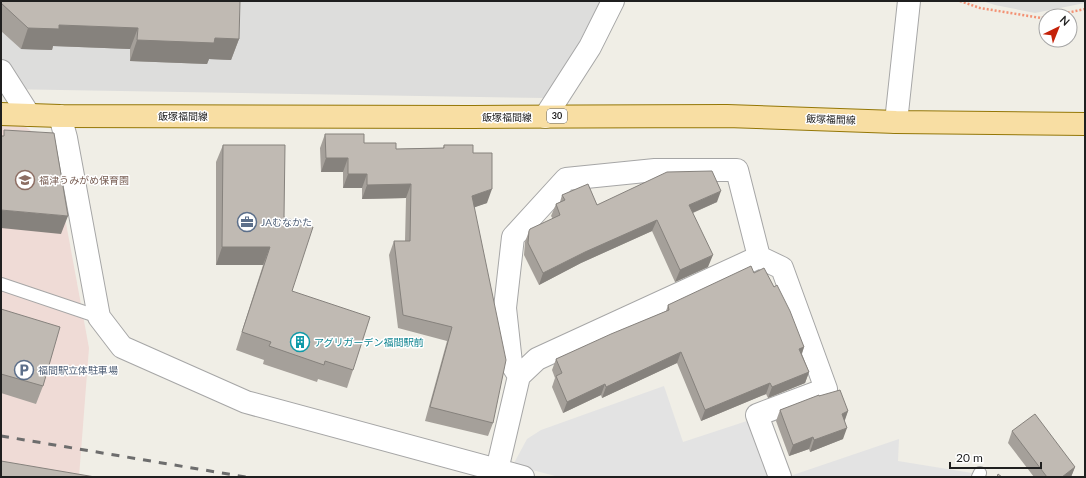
<svg xmlns="http://www.w3.org/2000/svg" width="1086" height="478" font-family="Lato,'Noto Sans JP',sans-serif">
<style>
.residential{fill:#dddddc}
.commercial{fill:#efdbd6}
.parking{fill:#e3e3e3}
.lines{fill:none;stroke-linecap:round;stroke-linejoin:round}
.lane-casing{stroke:#a6a6a6;stroke-width:14}
.street-casing{stroke:#a6a6a6;stroke-width:24}
.primary-casing{stroke:#947707;stroke-width:24}
.path{stroke:#f39174;stroke-width:2.5;stroke-dasharray:2 2;stroke-linecap:butt}
.lane{stroke:#fff;stroke-width:12}
.street{stroke:#fff;stroke-width:22}
.primary{stroke:#f8dea3;stroke-width:22}
.rail{stroke:#6d6d6d;stroke-width:3;stroke-dasharray:8 8;stroke-linecap:butt}
.wall{fill:#a5a09a}
.shaded-wall{fill:#86827d}
.building{fill:#c0bab3;stroke:#86827d}
.labels{text-anchor:middle;stroke-width:3;stroke-linejoin:round;paint-order:stroke}
.shield{fill:#fff;stroke:#626262;stroke-width:1}
.shield-label{font-size:9px;font-weight:bold;fill:#1f1f1f}
.street-label{font-size:10px;fill:#1f1f1f;stroke:#fff}
.education-label{font-size:10px;fill:#785e54;stroke:#fff;text-anchor:start}
.service-label{font-size:10px;fill:#4e5e75;stroke:#fff;text-anchor:start}
.culture-label{font-size:10px;fill:#0d838f;stroke:#fff;text-anchor:start}
</style>
<rect width="100%" height="100%" fill="#f0eee6"/>
<!-- residential -->
<path class="residential" d="M1 1H602L572 60 545 98 1 89Z
M982 1H1085V3L1035 13 995 5Z"/>
<!-- commercial -->
<path class="commercial" d="M1 108 52 147 89 348 79 477H1Z"/>
<!-- parking -->
<path class="parking" d="M664 386 683 442 750 420 771 477H559L513 465 527 439 541 430Z
M899 439 898 461 972 473 970 477 790 476Z"/>
<g class="lines">
<defs>
<path id="lane" d="M1 284 99 317
M978 477 980 473"/>
<path id="street" d="M1 71 29 115
M60 116 66 138 99 317 122 347 246 402 523 477
M545 117 590 47 613 1
M896 122 909 1
M759 257 782 268 826 389 757 415 780 477
M497 470 519 376 511 363 505 308 513 237 566 179 655 170H737L759 257 537 359 519 376"/>
<path id="primary" d="M1 114 60 116 472 117 727 116 896 122 1085 124"/>
</defs>
<!-- lane casing -->
<use href="#lane" class="lane-casing"/>
<!-- street casing -->
<use href="#street" class="street-casing"/>
<!-- primary casing -->
<use href="#primary" class="primary-casing"/>
<!-- path -->
<path class="path" d="M960 1 980 8 1041 18 1046 17
M1052 16 1085 9"/>
<!-- lane -->
<use href="#lane" class="lane"/>
<!-- street -->
<use href="#street" class="street"/>
<!-- primary -->
<use href="#primary" class="primary"/>
<!-- rail -->
<path class="rail" d="M1 436 246 477"/>
</g>
<!-- wall -->
<path class="wall" d="M1 1 239 39 231 60 209 59 207 64 130 61V49L53 46 52 50 21 49 1 31Z
M325 134 364 143 396 149 443 148 444 145 473 153 487 203 474 207 493 423 488 436 425 421 447 341 398 328 389 255 394 241H405L406 198 362 199V188H343V172H321L320 148Z
M223 145 284 217 292 291 353 370 347 388 318 379 317 382 263 364 264 360 236 350 263 265H216V162Z
M562 195 597 205 717 202 693 213 708 267 675 282 652 231 581 263 539 285 524 255 525 242 529 231 553 219 551 216 556 204 560 202Z
M754 273 774 287 804 347 802 354 809 372 805 383 768 398 766 394 701 421 677 363 602 398 601 395 563 413 552 387 555 378 552 370 556 359 666 311 668 305Z
M1 309 43 386 36 404 1 393Z
M819 396 848 411 844 421 843 439 810 452 809 449 789 456 776 421 780 410Z
M1012 431 1075 467 1071 477H1034L1008 443Z"/>
<!-- shaded-wall -->
<path class="shaded-wall" d="M59 25 138 28 130 49 53 46 52 50 21 49 28 28Z
M215 38 239 39 231 60 209 59 207 64 130 61 137 40Z
M326 158H348L343 172H321Z
M348 174H367L362 188H343Z
M411 184 406 198 362 199 367 185Z
M492 189 487 203 467 210 472 196Z
M721 191 717 202 685 216 689 205Z
M1 210 68 216 61 234 1 228Z
M657 220 652 231 581 263 539 285 543 273 585 252Z
M222 247H270L263 265H216Z
M713 255 708 267 675 282 680 270Z
M804 347 800 358 799 349Z
M681 352 677 363 602 398 606 387Z
M809 372 805 383 768 398 772 387Z
M770 383 766 394 701 421 705 410Z
M605 384 601 395 563 413 567 402Z
M848 411 844 423 842 414Z
M847 428 843 439 810 452 814 440Z
M813 437 809 449 789 456 793 445Z
M1075 467 1071 477H1062Z"/>
<!-- building -->
<path class="building" d="M1 1H240L239 39 215 38 214 43 137 40 138 28 59 25V29L28 28 1 3Z
M4 130 54 133 68 216 1 210V136H4Z
M325 134H364V143H396V149L444 148V145H473V153H492V189L472 196 506 360 493 423 430 407 452 327 403 315 394 241H410L411 184 367 185V174H348V158H326Z
M223 145H285L284 217 313 227 292 291 370 317 353 370 325 361 324 365 269 346 271 342 242 332 270 247H222Z
M712 171 721 191 689 205 713 255 680 270 657 220 585 252 543 273 528 243 529 231 530 229 560 215 556 204 565 200 562 195 588 184 597 205 667 172Z
M751 266 754 273 764 268 774 287 777 285 790 311 804 347 799 349 809 372 772 387 770 383 705 410 681 352 606 387 605 384 567 402 556 376 562 373 556 359 611 334 669 310 668 305Z
M1 309 60 327 43 386 1 374Z
M840 390 848 411 842 414 847 428 814 440 813 437 793 445 780 410 819 395V396Z
M1035 414 1075 467 1062 477H1047L1012 431Z
M1 461 95 477H1Z
M998 474 1002 477H997Z"/>
<!-- icons -->
<defs>
<symbol id="school-ring" viewBox="-11 -11 22 22"><circle r="9.5" fill="#fff" stroke="#8d6e63" stroke-width="1.5"/><path d="M0-5L7-2L0 1L-7-2ZM-4 1L0 2.5L4 1V4Q0 6-4 4Z" fill="#8d6e63"/></symbol>
<symbol id="office-ring" viewBox="-11 -11 22 22"><circle r="9.5" fill="#fff" stroke="#5c6f8a" stroke-width="1.5"/><path d="M-6-3h4V-5.5h4V-3h4V5H-6ZM-1-4.5V-3h2v-1.5ZM-6 0V1H6V0Z" fill="#5c6f8a"/></symbol>
<symbol id="building-ring" viewBox="-11 -11 22 22"><circle r="9.5" fill="#fff" stroke="#0f9aa8" stroke-width="1.5"/><path d="M-4-6H4V6H1V3H-1V6H-4ZM-2.5-4.3h1.7v1.8h-1.7ZM.8-4.3h1.7v1.8H.8ZM-2.5-1h1.7V.8h-1.7ZM.8-1h1.7V.8H.8Z" fill="#0f9aa8"/></symbol>
<symbol id="parking-ring" viewBox="-11 -11 22 22"><circle r="9.5" fill="#fff" stroke="#5c6f8a" stroke-width="1.5"/><path d="M-3.5-5.5H1a3.5 3.5 0 0 1 0 7H-1V5.5H-3.5ZM-1-3.4V-.6H.8a1.4 1.4 0 0 0 0-2.8Z" fill="#5c6f8a"/></symbol>
</defs>
<g fill-rule="evenodd">
<use href="#school-ring" x="14" y="169" width="22" height="22"/>
<use href="#office-ring" x="236" y="211" width="22" height="22"/>
<use href="#building-ring" x="289" y="331" width="22" height="22"/>
<use href="#parking-ring" x="13" y="359" width="22" height="22"/>
</g>
<g class="labels">
<!-- shield labels -->
<rect class="shield" x="547" y="109" width="20" height="14" rx="3"/>
<g class="shield-label">
<text x="557" y="119">30</text>
</g>
<!-- street labels -->
<g class="street-label">
<text x="183" y="120">飯塚福間線</text>
<text x="507" y="121">飯塚福間線</text>
<text transform="translate(831 119) rotate(2)" y="4">飯塚福間線</text>
</g>
<!-- education labels -->
<g class="education-label">
<text x="39" y="184">福津うみがめ保育園</text>
</g>
<!-- service labels -->
<g class="service-label">
<text x="261" y="226">JAむなかた</text>
<text x="38" y="374">福間駅立体駐車場</text>
</g>
<!-- culture labels -->
<g class="culture-label">
<text x="314" y="346">アグリガーデン福間駅前</text>
</g>
</g>
<!-- border -->
<rect width="1086" height="478" fill="none" stroke="#1f1f1f" stroke-width="4"/>
<!-- north arrow -->
<g transform="translate(1058 28) rotate(43)"><circle r="19" fill="#ffffff" stroke="#a5a5a5"/>
<path d="M0-3L7 15L0 10L-7 15Z" fill="#c52209"/>
<text y="-6" font-size="11" font-weight="bold" text-anchor="middle" fill="#1f1f1f">N</text>
</g>
<!-- scale -->
<path d="M950 462v6h91v-6" fill="none" stroke="#1f1f1f" stroke-width="2"/>
<text x="956" y="462" font-size="12" fill="#1f1f1f" stroke="#ffffff" stroke-width="3" paint-order="stroke">20 m</text>
</svg>
